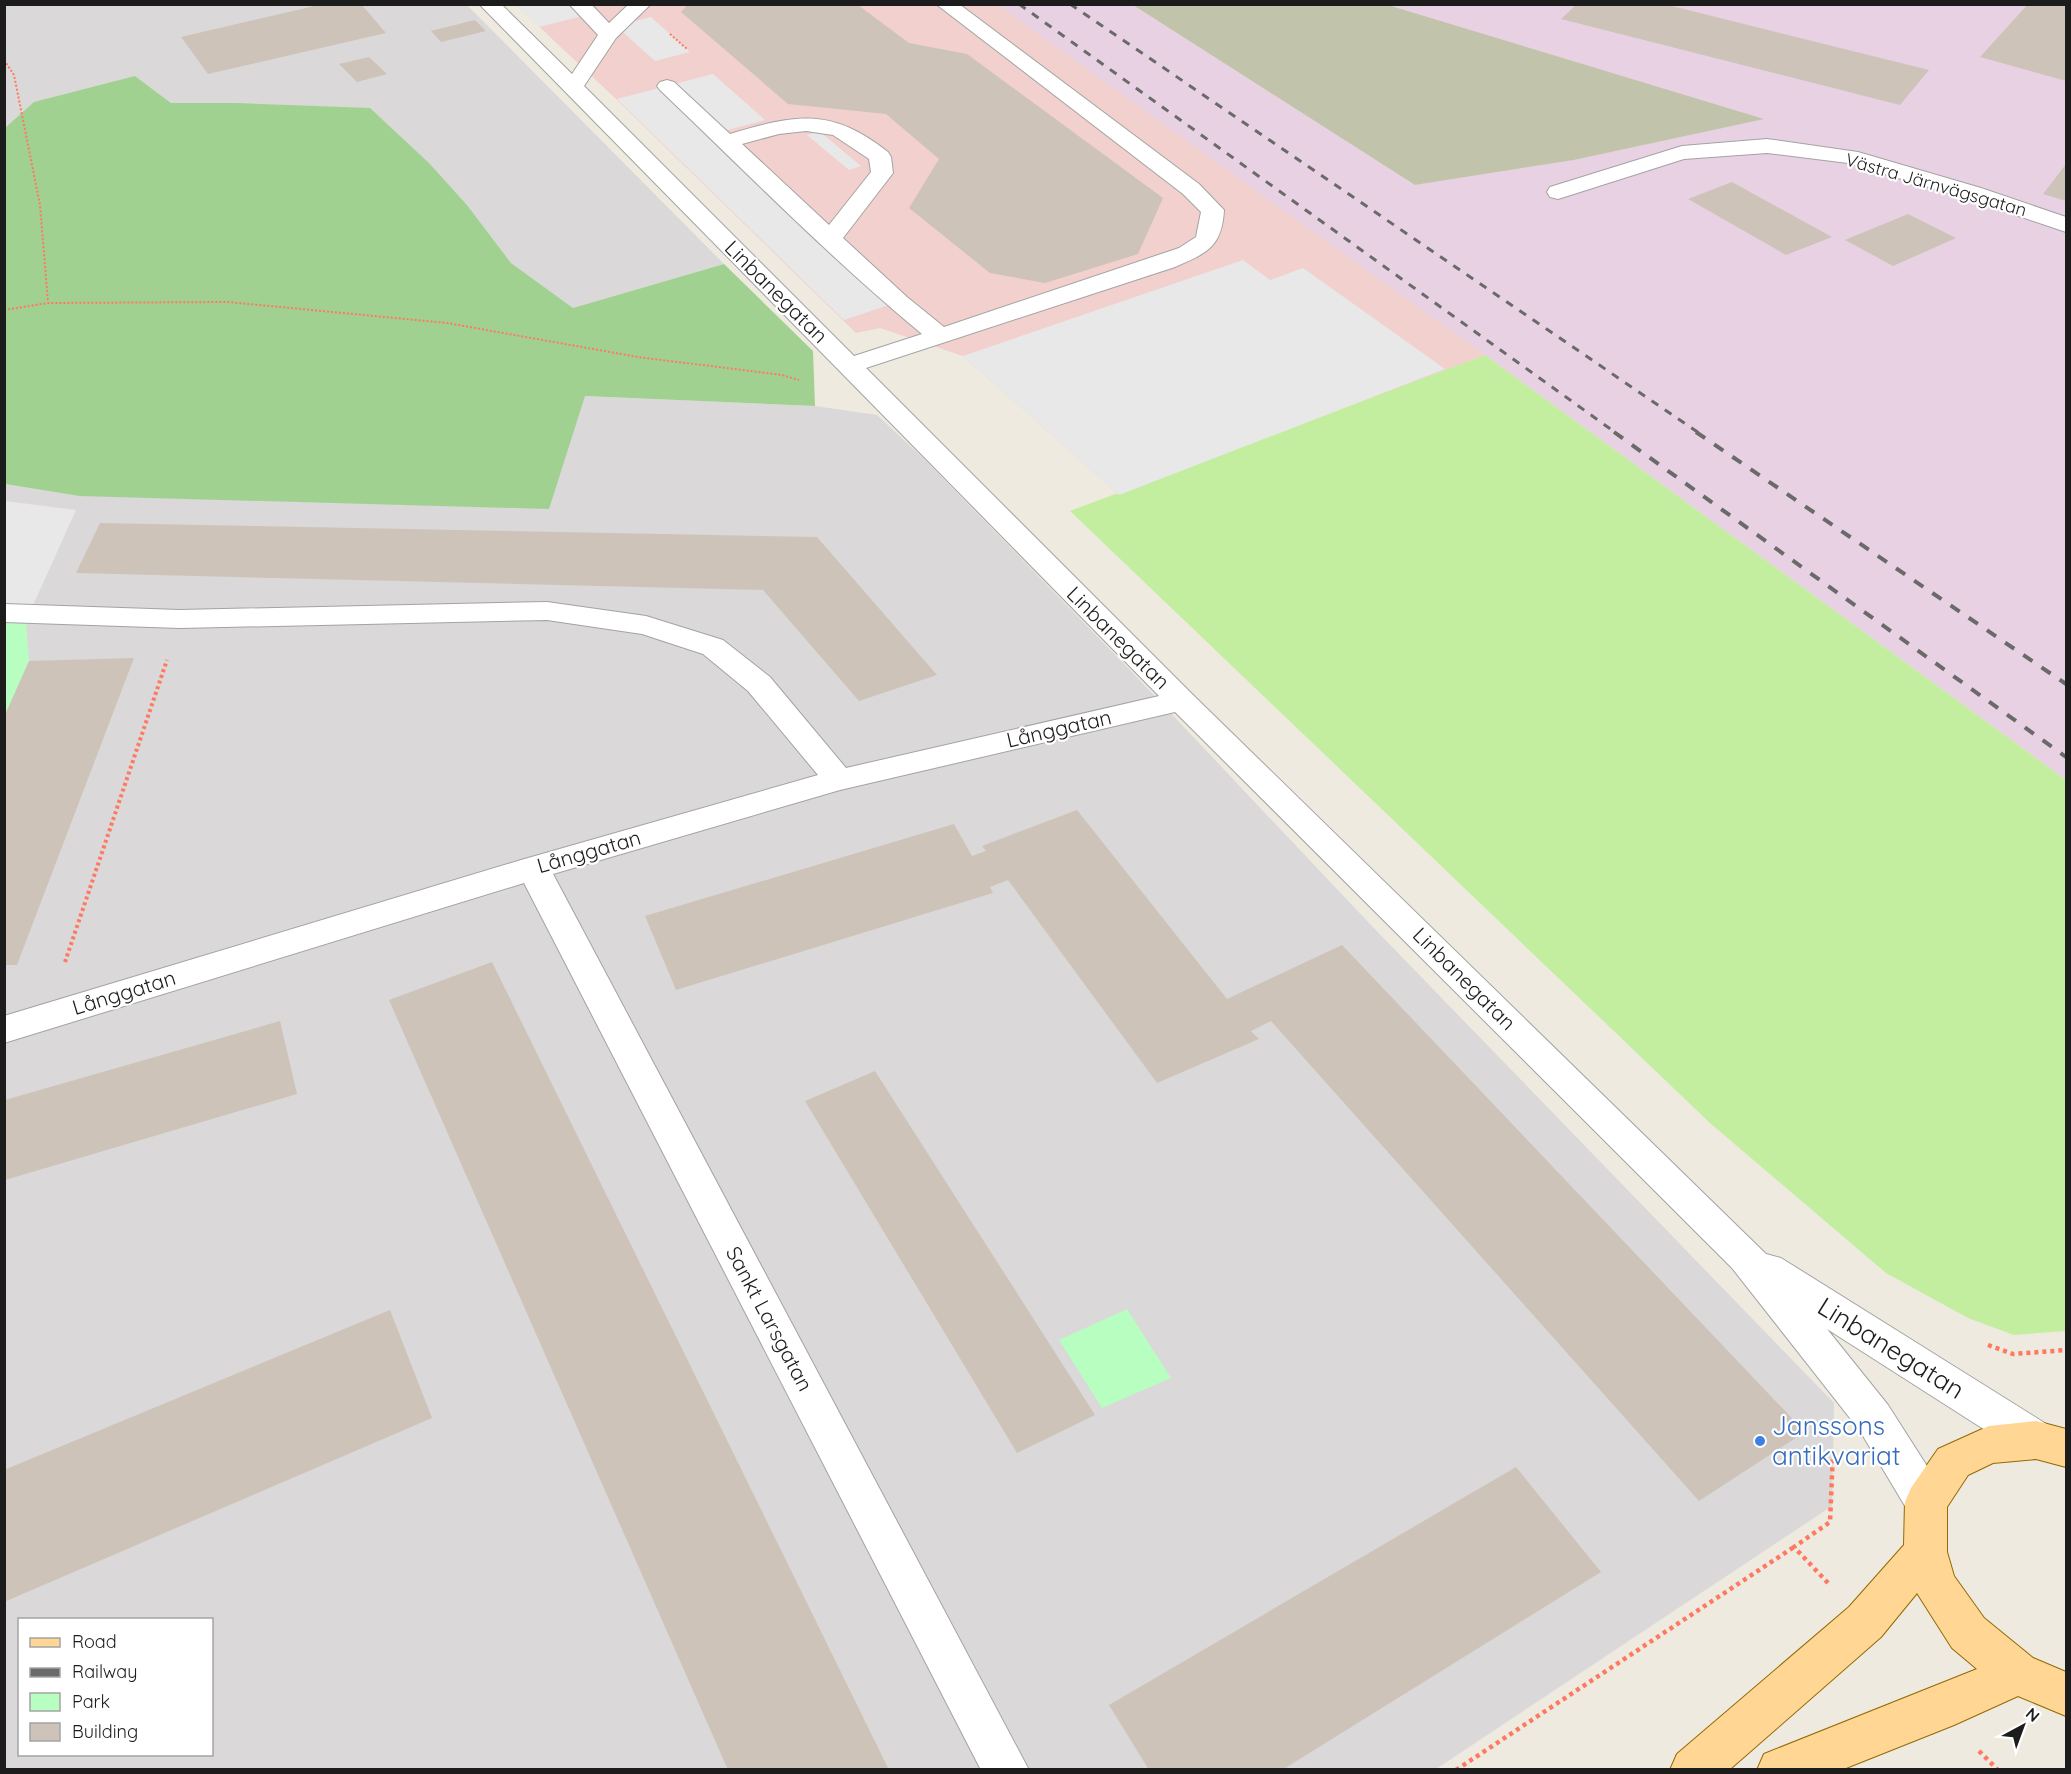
<svg xmlns="http://www.w3.org/2000/svg" width="2071" height="1774" font-family="Quicksand,sans-serif">
<style>
.residential{fill:#dad8d8;fill-rule:evenodd}
.commercial{fill:#f1d0cd}
.industrial{fill:#e8d1e3}
.construction{fill:#c2c3ab}
.grass{fill:#c3eea0}
.forest{fill:#a1d191}
.park{fill:#b7fec0}
.parking{fill:#e8e8e8}
.building{fill:#cec3b9}
.lines{fill:none;stroke-linecap:round;stroke-linejoin:round}
.minor-casing{stroke:#a3a3a3;stroke-width:2}
.major-casing{stroke:#936a00;stroke-width:2}
.path-far2{stroke:#ff7860;stroke-width:2;stroke-dasharray:2 2;stroke-linecap:butt}
.path-far1{stroke:#ff7860;stroke-width:4;stroke-dasharray:3 3;stroke-linecap:butt}
.path{stroke:#ff7860;stroke-width:4.5;stroke-dasharray:4 4;stroke-linecap:butt}
.minor{fill:#fff;fill-rule:evenodd}
.major{fill:#ffd694;fill-rule:evenodd}
.rail-far1{stroke:#6a6a6a;stroke-width:3;stroke-dasharray:8 8;stroke-linecap:butt}
.rail{stroke:#6a6a6a;stroke-width:4;stroke-dasharray:11 11;stroke-linecap:butt}
.shop-dot{fill:#3f7fe0;stroke:#fff;stroke-width:2}
.labels{text-anchor:middle;stroke-width:4.5;stroke-linejoin:round;paint-order:stroke}
.far-street-label{font-size:18px;fill:#1c1c1c;stroke:#fff}
.street-label{font-size:21px;fill:#1c1c1c;stroke:#fff}
.near-street-label{font-size:26px;fill:#1c1c1c;stroke:#fff}
.near-shop-label{font-size:26px;fill:#366cbe;stroke:#fff;text-anchor:start}
</style>
<rect width="100%" height="100%" fill="#eeeae0"/>
<!-- residential -->
<path class="residential" d="M5 5H467L724 264 573 308 511 263 467 205 430 164 236 103H171L135 76 5 128Z
M584 396 815 406 877 415 923 458 1130 670 1367 921 1834 1403 1832 1506 1436 1769H5L4 484 79 496ZM20 1620H212V1754H20Z"/>
<!-- commercial -->
<path class="commercial" d="M516 5H998L1485 355 1119 495 963 356 880 328 856 333 616 99Z"/>
<!-- industrial -->
<path class="industrial" d="M998 5H1133L1415 185 1574 160 1762 119 1388 5H2066V780L1485 355Z"/>
<!-- construction -->
<path class="construction" d="M1133 5H1388L1764 119 1574 160 1415 185Z"/>
<!-- grass -->
<path class="grass" d="M1485 355 2066 780V1331L2014 1335 1968 1318 1886 1273 1710 1123 1070 511Z"/>
<!-- forest -->
<path class="forest" d="M135 76 171 103H236L370 108 430 164 467 205 511 263 573 308 724 264 813 351 815 406 585 396 549 509 79 496 5 484V128L34 102Z"/>
<!-- park -->
<path class="park" d="M5 613 26 621 29 661 5 717Z
M1127 1309 1171 1378 1102 1408 1059 1340Z"/>
<!-- parking -->
<path class="parking" d="M516 5H579L590 14 539 27Z
M651 17 690 52 655 61 616 26Z
M713 74 765 120 717 133 898 302 844 320 617 99Z
M819 131 861 166 849 170 807 135Z
M1243 260 1270 280 1303 268 1445 369 1119 495 963 356Z
M5 501 76 510 26 621H5Z"/>
<!-- building -->
<path class="building" d="M323 4H361L386 33 208 74 181 37Z
M1577 4H1664L1929 70 1900 105 1561 19Z
M2028 4H2066V81L1980 57Z
M687 5H858L909 43 967 54 1163 198 1138 254 1045 283 990 273 909 208 939 159 886 114 788 104 681 12Z
M475 20 486 31 441 42 431 31Z
M369 57 387 74 357 82 339 64Z
M2066 164V201L2043 194Z
M1732 182 1832 237 1786 255 1688 199Z
M1908 214 1956 238 1893 266 1845 240Z
M100 523 817 537 937 675 859 701 763 590 76 573Z
M134 658 17 965H4V717L29 661Z
M1077 810 1227 999 1342 945 1805 1432 1699 1501 1271 1021 1251 1031 1259 1039 1157 1083 1008 880 990 887 993 893 676 990 645 916 954 824 972 856 986 851 982 846Z
M492 962 889 1770H728L389 1000Z
M280 1021 297 1094 5 1180V1100Z
M875 1071 1095 1415 1017 1453 805 1101Z
M390 1310 432 1418 4 1602V1470Z
M1516 1467 1601 1572 1282 1770H1149L1109 1705Z"/>
<g class="lines">
<defs>
<path id="minor" d="M479 4H501L572 74 598 35 569 4H591L609 23 629 4H651L616 38 584 86 854 356 922 334C830 258 746 172 660 90L657 86 660 82 667 80 674 82 730 134C797 114 831 107 888 152L891 157 893 173 843 238 907 297 944 327 1179 248 1196 237 1201 212 1183 194 936 4H959L1199 184 1224 210C1222 247 1207 253 1175 267L866 368 1192 694 1766 1254 1781 1258 2051 1427 2057 1440 2051 1453 2036 1459 2021 1453 1827 1329 1888 1405 1941 1488 1947 1502 1941 1516 1926 1521 1911 1516 1860 1431 1732 1268 1175 712 840 790 553 874 1029 1770H981L524 883 4 1043V1016L521 860 818 775 748 691 703 654 642 634 547 620 180 628 4 622V604L180 610 547 602 646 616 723 640 770 677 846 768 1159 696ZM806 131 833 135 869 159 871 172 829 225 742 144 779 134Z
M1767 139 1858 152 1981 188 2066 217V232L1965 198 1848 163 1767 153 1684 159 1558 199 1550 197 1547 192 1550 187 1682 146Z"/>
<path id="major" d="M2036 1421 2066 1429V1467L2036 1459 1993 1463 1968 1475 1947 1507V1552L1954 1576 1984 1618 2033 1658 2066 1672V1716L2018 1696 1954 1725 1841 1770H1757L1764 1754 1977 1669 1952 1648 1917 1593 1881 1637 1729 1770H1670L1677 1754 1849 1607 1904 1545 1905 1502 1911 1488 1938 1449 1989 1426Z"/>
</defs>
<!-- minor casing -->
<use href="#minor" class="minor-casing"/>
<!-- major casing -->
<use href="#major" class="major-casing"/>
<!-- path-far2 -->
<path class="path-far2" d="M670 34 687 49
M4 60 14 75 40 205 48 303
M4 310 48 303 228 302 447 323 638 357 782 375 799 380"/>
<!-- path-far1 -->
<path class="path-far1" d="M65 962 167 660"/>
<!-- path -->
<path class="path" d="M1988 1345 2013 1354 2066 1350
M1828 1583 1794 1547 1830 1522 1833 1452
M1979 1751 1998 1770
M1456 1770 1794 1547"/>
<!-- minor -->
<use href="#minor" class="minor"/>
<!-- major -->
<use href="#major" class="major"/>
<!-- rail-far1 -->
<path class="rail-far1" d="M1019 4 1616 433
M1070 4 1699 433"/>
<!-- rail -->
<path class="rail" d="M1614 432 2066 757
M1696 432 2066 684"/>
</g>
<!-- markers -->
<circle class="shop-dot" cx="1760" cy="1441" r="6"/>
<g class="labels">
<!-- far-street labels -->
<g class="far-street-label">
<text transform="translate(1936 185) rotate(16)" y="6">Västra Järnvägsgatan</text>
</g>
<!-- street labels -->
<g class="street-label">
<text transform="translate(776 292) rotate(45)" y="7">Linbanegatan</text>
<text transform="translate(1118 638) rotate(45)" y="7">Linbanegatan</text>
<text transform="translate(1059 729) rotate(-13)" y="7">Långgatan</text>
<text transform="translate(589 852) rotate(-16)" y="7">Långgatan</text>
<text transform="translate(1464 979) rotate(45)" y="7">Linbanegatan</text>
<text transform="translate(124 993) rotate(-17)" y="7">Långgatan</text>
<text transform="translate(769 1319) rotate(62)" y="7">Sankt Larsgatan</text>
</g>
<!-- near-street labels -->
<g class="near-street-label">
<text transform="translate(1891 1348) rotate(32)" y="9">Linbanegatan</text>
</g>
<!-- near-shop labels -->
<g class="near-shop-label">
<text x="1772" y="1435">Janssons<tspan x="1772" dy="30">antikvariat</tspan></text>
</g>
</g>
<!-- border -->
<rect width="2071" height="1774" fill="none" stroke="#1c1c1c" stroke-width="12"/>
<!-- legend -->
<rect x="18" y="1618" width="195" height="138" fill="#ffffff" stroke="#a4a4a4" stroke-width="1.5"/>
<rect x="30" y="1638" width="30" height="9" fill="#ffd694" stroke="#a4a4a4" stroke-width="1.5"/>
<text x="72" y="1648" font-size="18" fill="#1c1c1c">Road</text>
<rect x="30" y="1668" width="30" height="9" fill="#6a6a6a" stroke="#a4a4a4" stroke-width="1.5"/>
<text x="72" y="1678" font-size="18" fill="#1c1c1c">Railway</text>
<rect x="30" y="1693" width="30" height="18" fill="#b7fec0" stroke="#a4a4a4" stroke-width="1.5"/>
<text x="72" y="1708" font-size="18" fill="#1c1c1c">Park</text>
<rect x="30" y="1723" width="30" height="18" fill="#cec3b9" stroke="#a4a4a4" stroke-width="1.5"/>
<text x="72" y="1738" font-size="18" fill="#1c1c1c">Building</text>
<!-- north arrow -->
<g transform="translate(2023 1726) rotate(41)" stroke="#ffffff" stroke-width="4.5" paint-order="stroke">
<path d="M0-4.5L10 22L0 15L-10 22Z" fill="#1c1c1c"/>
<text y="-9" font-size="16" font-weight="bold" text-anchor="middle" fill="#1c1c1c">N</text>
</g>
</svg>
